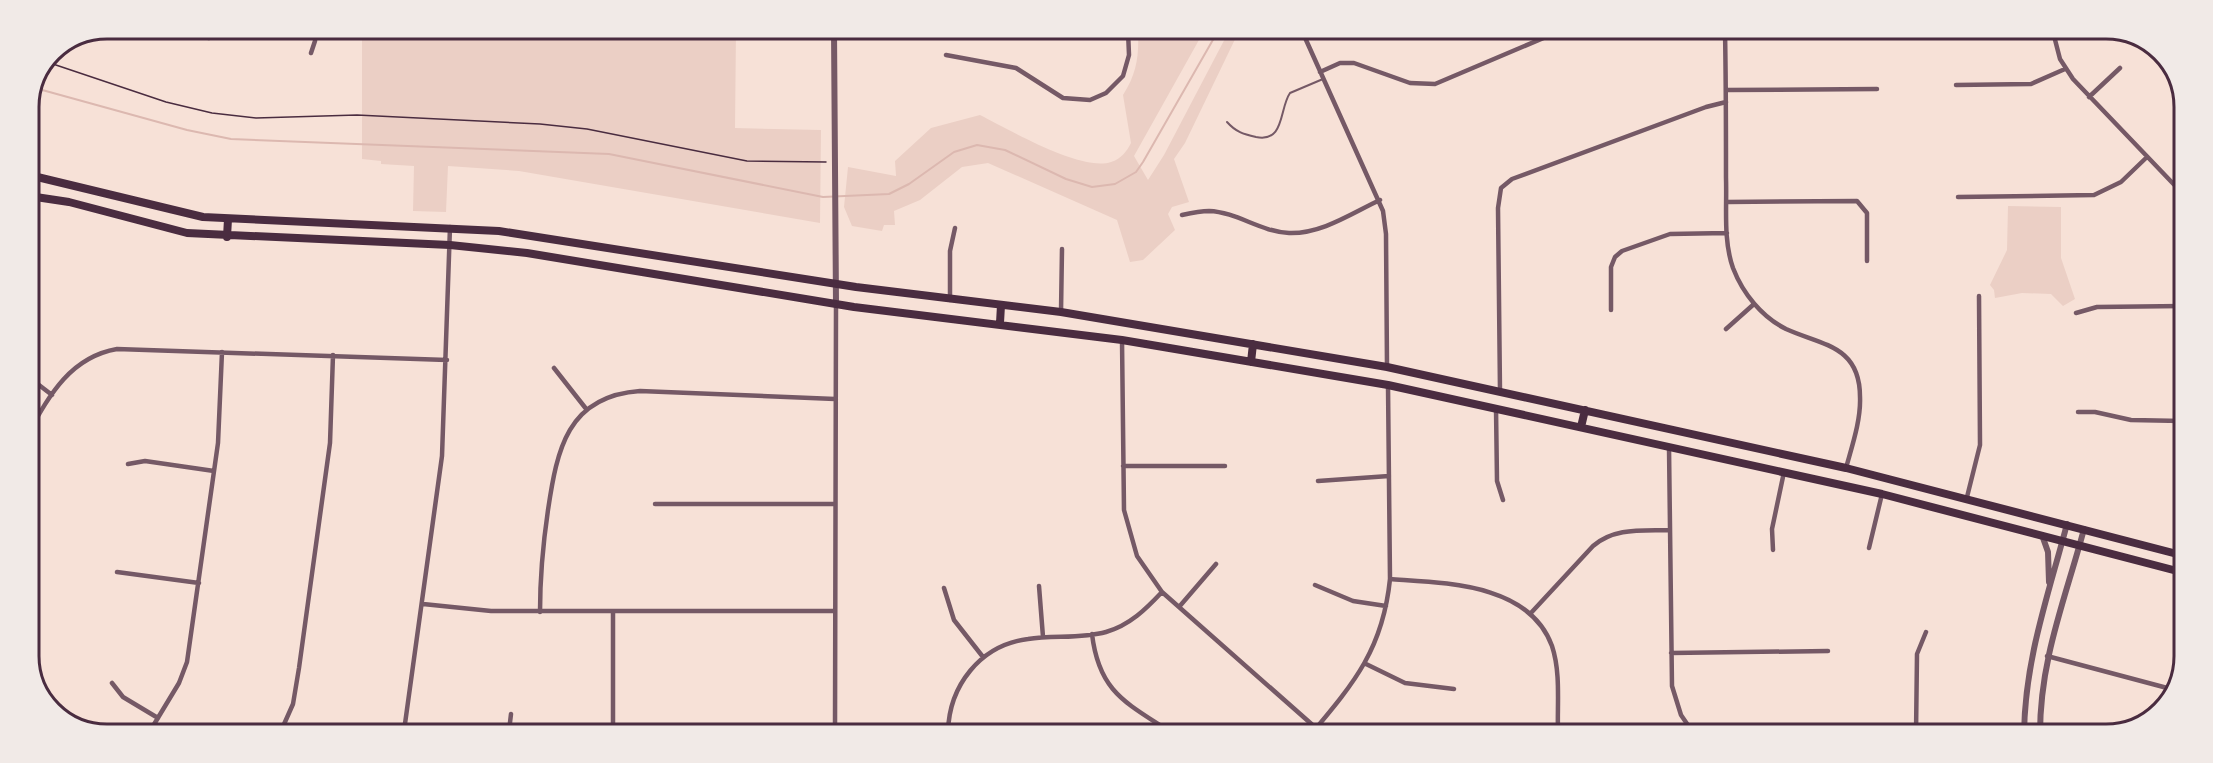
<svg xmlns="http://www.w3.org/2000/svg" width="2213" height="763" font-family="Cabin,sans-serif">
<style>
.green{fill:#ebcfc5}
.lines{fill:none;stroke-linecap:round;stroke-linejoin:round}
.stream{stroke:#dcb8b0;stroke-width:2}
.path{stroke:#4a2c40;stroke-width:1.5}
.service{stroke:#755966;stroke-width:2}
.minor{stroke:#755966;stroke-width:4.5}
.tertiary{stroke:#755966;stroke-width:6}
.primary{stroke:#4a2c40;stroke-width:8}
.rim{fill:none;stroke:#4a2c40;stroke-width:3}
</style>
<rect width="100%" height="100%" fill="#f7e1d7"/>
<!-- green -->
<path class="green" d="M362 29 736 30 735 128 821 130 820 223 519 171 448 166 446 212 413 211 414 166 381 164V161L362 159Z
M1138 31H1204L1134 156 1148 180 1164 155 1229 31H1239L1185 143 1174 159 1189 202 1172 207 1168 214 1175 230 1143 260 1130 262 1117 220 988 163 962 167 920 200 894 211 895 225H884L882 231 852 226 844 207 848 167 896 176 895 161 931 128 980 115C1008 129 1081 172 1111 162 1121 159 1127 151 1131 143L1123 95C1137 73 1139 56 1138 31Z
M2008 206 2061 207V258L2075 299 2063 306 2051 294 2022 293 1995 298 1994 290 1990 285 2007 250Z"/>
<g class="lines">
<!-- stream -->
<path class="stream" d="M35 88 187 130 231 139 609 154 823 197 889 194 909 184 954 152 977 145 1005 150 1066 179 1092 187 1115 184 1136 172 1143 162 1218 31"/>
<!-- path -->
<path class="path" d="M47 62 166 102 212 113 256 118 357 115 540 124 587 129 747 161 826 162"/>
<!-- service -->
<path class="service" d="M1227 122C1236 132 1243 134 1256 137 1285 143 1279 109 1290 93L1323 79"/>
<!-- minor -->
<path class="minor" d="M164 29 209 38 230 29
M1302 31 1383 211 1386 234 1387 367
M1725 32C1726 80 1726 129 1726 178 1727 207 1723 240 1733 268 1743 294 1762 317 1786 329 1821 345 1860 345 1860 397 1861 420 1852 446 1846 468
M2053 32 2060 59 2073 79 2184 195
M311 53 315 41V29
M946 55 1016 68 1063 98 1090 100 1106 93 1123 76 1129 55 1128 31
M1320 72 1340 63H1354L1410 83 1435 84 1560 31
M1956 85 2031 84 2065 69
M1726 90 1877 89
M2089 97 2120 68
M1958 197 2094 195 2121 182 2147 157
M1727 202 1857 201 1867 213V261
M1182 215C1191 213 1200 211 1209 211 1237 212 1261 232 1289 233 1322 234 1352 213 1380 200
M950 300V251L955 228
M1611 310V267L1615 257 1622 251 1670 234 1727 233
M1061 312 1062 249
M2076 313 2097 307 2183 306
M1726 329 1754 304
M1122 340 1124 510 1137 556 1162 592 1316 728
M554 368 587 410
M29 372 39 385 52 395
M1500 391 1498 208 1501 188 1512 179 1706 107 1726 102
M1496 408 1497 481 1503 500
M2078 412H2095L2131 420 2182 421
M29 432C50 394 71 357 117 349L447 360
M1669 447 1672 686 1681 715 1694 734
M128 464 145 461 214 471
M1123 466H1225
M1318 481 1389 476
M1967 497 1980 445 1979 296
M655 504H834
M1869 548 1882 494
M1773 550 1772 529 1784 472
M117 572 199 583
M1390 579C1445 583 1529 583 1552 646 1561 673 1557 705 1558 733
M1315 585 1353 601 1386 606
M1039 586 1043 637
M944 588 954 620 983 657
M423 604 491 611H835
M1179 607 1216 564
M613 611V731
M540 612C540 577 543 544 548 510 557 450 567 396 640 391L835 399
M1530 614 1593 546C1615 527 1643 531 1670 530
M1092 634C1099 693 1127 703 1172 733
M1671 653 1828 651
M2047 656 2171 689
M1366 664 1405 683 1454 689
M112 683 123 697 158 718
M150 731 179 683 187 662 218 443 222 352
M281 731 293 704 299 668 330 443 333 355
M404 731 442 456 450 227
M509 731 511 714
M835 732 836 304
M948 732C949 686 980 645 1028 639 1053 635 1081 639 1106 632 1130 625 1146 609 1162 592
M1312 733C1355 682 1383 648 1390 579L1388 385
M1916 734 1917 654 1926 632"/>
<!-- tertiary -->
<path class="tertiary" d="M834 30 836 304
M2042 535 2048 552 2049 582
M2024 734C2025 659 2048 596 2067 524
M2040 734C2040 659 2065 600 2084 529"/>
<!-- primary -->
<path class="primary" d="M29 175 203 217 499 231 856 287 1061 312 1387 367 1846 468 2181 555
M29 196 69 202 187 233 450 245 527 253 854 307 1122 340 1388 385 1882 494 2181 572
M227 237 228 219
M1000 323 1001 305
M1251 362 1253 344
M1581 427 1585 410"/>
</g>
<!-- crop -->
<path d="M0 0H2213V763H0ZM107 39H2106A68 68 0 0 1 2174 107V656A68 68 0 0 1 2106 724H107A68 68 0 0 1 39 656V107A68 68 0 0 1 107 39Z" fill="#f1eae7" fill-rule="evenodd"/>
<path class="rim" d="M107 39H2106A68 68 0 0 1 2174 107V656A68 68 0 0 1 2106 724H107A68 68 0 0 1 39 656V107A68 68 0 0 1 107 39Z"/>
</svg>
